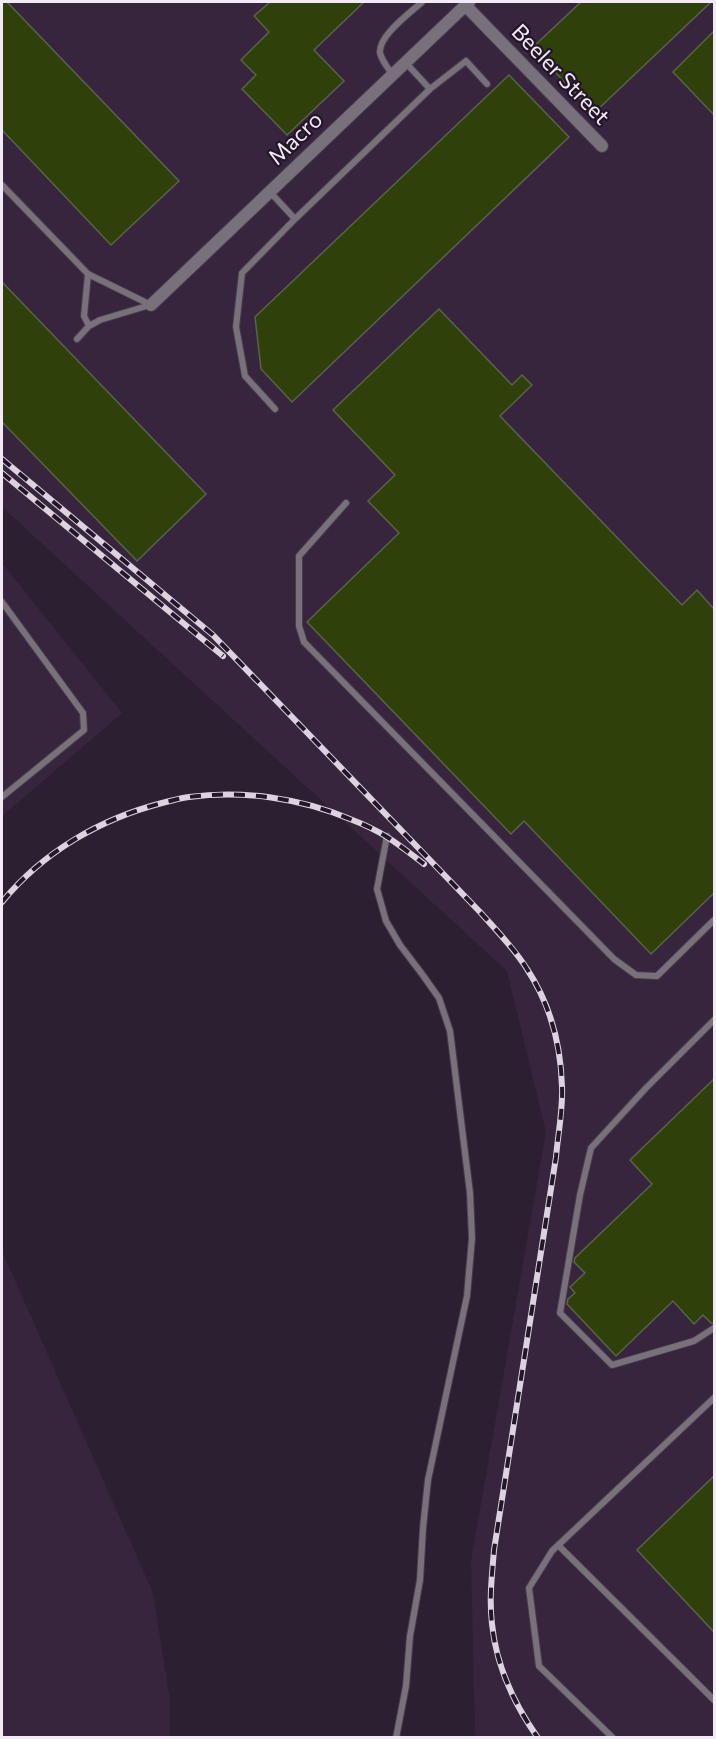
<svg xmlns="http://www.w3.org/2000/svg" width="716" height="1739" font-family="Commissioner,sans-serif">
<style>
.built{fill:#37253e}
.building{fill:#2f400b;stroke:#59634b;stroke-width:1.5}
.lines{fill:none;stroke-linecap:round;stroke-linejoin:round}
.service-casing{stroke:#493b4e;stroke-width:8}
.minor-casing{stroke:#493b4e;stroke-width:14}
.service{stroke:#78707b;stroke-width:6}
.minor{stroke:#78707b;stroke-width:12}
.rail-casing{stroke:#dcd2e0;stroke-width:6}
.rail{stroke:#231628;stroke-width:4;stroke-dasharray:11;stroke-linecap:butt}
.labels{text-anchor:middle;stroke-width:4.5;stroke-linejoin:round;paint-order:stroke}
.street-label{font-size:22px;fill:#f3eaf7;stroke:#231628}
</style>
<rect width="100%" height="100%" fill="#2d1f32"/>
<!-- built -->
<path class="built" d="M2 2H714V1737H474L475 1728 471 1561 546 1132 507 971 2 507Z
M2 563 122 713 2 816Z
M2 1251 153 1593 170 1701V1737H2Z"/>
<!-- building -->
<path class="building" d="M2 2H7L179 181 111 245 2 130Z
M270 2H364L314 50 344 81 287 135 242 89 256 75 241 60 269 32 254 16Z
M581 2H711L594 113 532 48Z
M714 31V115L673 72Z
M509 75 569 137 292 402 261 369 255 317Z
M2 282 206 494 137 561 2 422Z
M439 309 512 385 522 375 532 385 500 416 682 605 697 590 714 609V893L651 954 524 821 511 834 307 622 399 533 368 501 395 475 333 410Z
M714 1079V1323H711L703 1315 694 1324 673 1301 616 1356 567 1304 568 1299 575 1293 570 1287 585 1273 574 1262 575 1258 652 1184 630 1160Z
M714 1476V1632L637 1550Z"/>
<g class="lines">
<defs>
<path id="service" d="M392 74C388 68 382 61 380 53 378 36 410 13 422 2
M430 89 466 61 487 84
M2 185 88 274 151 305
M270 192 295 219 430 89 405 62
M88 274 84 316 89 326 100 320 150 305
M77 339 89 326
M275 409 245 376 236 327 242 273 295 219
M346 503 299 556V626L304 642 614 959 636 975 657 976 714 920
M2 602 83 713 84 730 2 797
M387 836 377 889 386 921 400 945 422 974 439 998 450 1031 470 1193 472 1238 467 1296 428 1480 423 1528 420 1580 410 1636 406 1686 396 1738
M714 1020 646 1088 591 1148 580 1195 560 1313 612 1365 694 1341 714 1328
M558 1545 714 1700
M613 1738 539 1666 529 1588 552 1551 714 1398"/>
<path id="minor" d="M465 5 602 146
M151 305 469 2"/>
</defs>
<!-- service casing -->
<use href="#service" class="service-casing"/>
<!-- minor casing -->
<use href="#minor" class="minor-casing"/>
<!-- service -->
<use href="#service" class="service"/>
<!-- minor -->
<use href="#minor" class="minor"/>
<defs>
<path id="rail" d="M2 459 213 635 480 912C496 930 514 948 527 969 550 1004 561 1046 562 1087 563 1110 558 1134 556 1157L494 1550C492 1575 489 1599 492 1624 496 1665 514 1704 538 1738
M2 473 223 656
M2 902C43 852 100 819 162 803 171 801 180 798 189 797 243 790 300 798 350 819 363 824 376 830 387 837 400 845 412 855 424 864"/>
</defs>
<!-- rail casing -->
<use href="#rail" class="rail-casing"/>
<!-- rail -->
<use href="#rail" class="rail"/>
</g>
<g class="labels">
<!-- street labels -->
<g class="street-label">
<text transform="translate(561 74) rotate(46)" y="8">Beeler Street</text>
<text transform="translate(295 138) rotate(-44)" y="8">Macro</text>
</g>
</g>
<!-- border -->
<rect width="716" height="1739" fill="none" stroke="#f3eaf7" stroke-width="6"/>
</svg>
